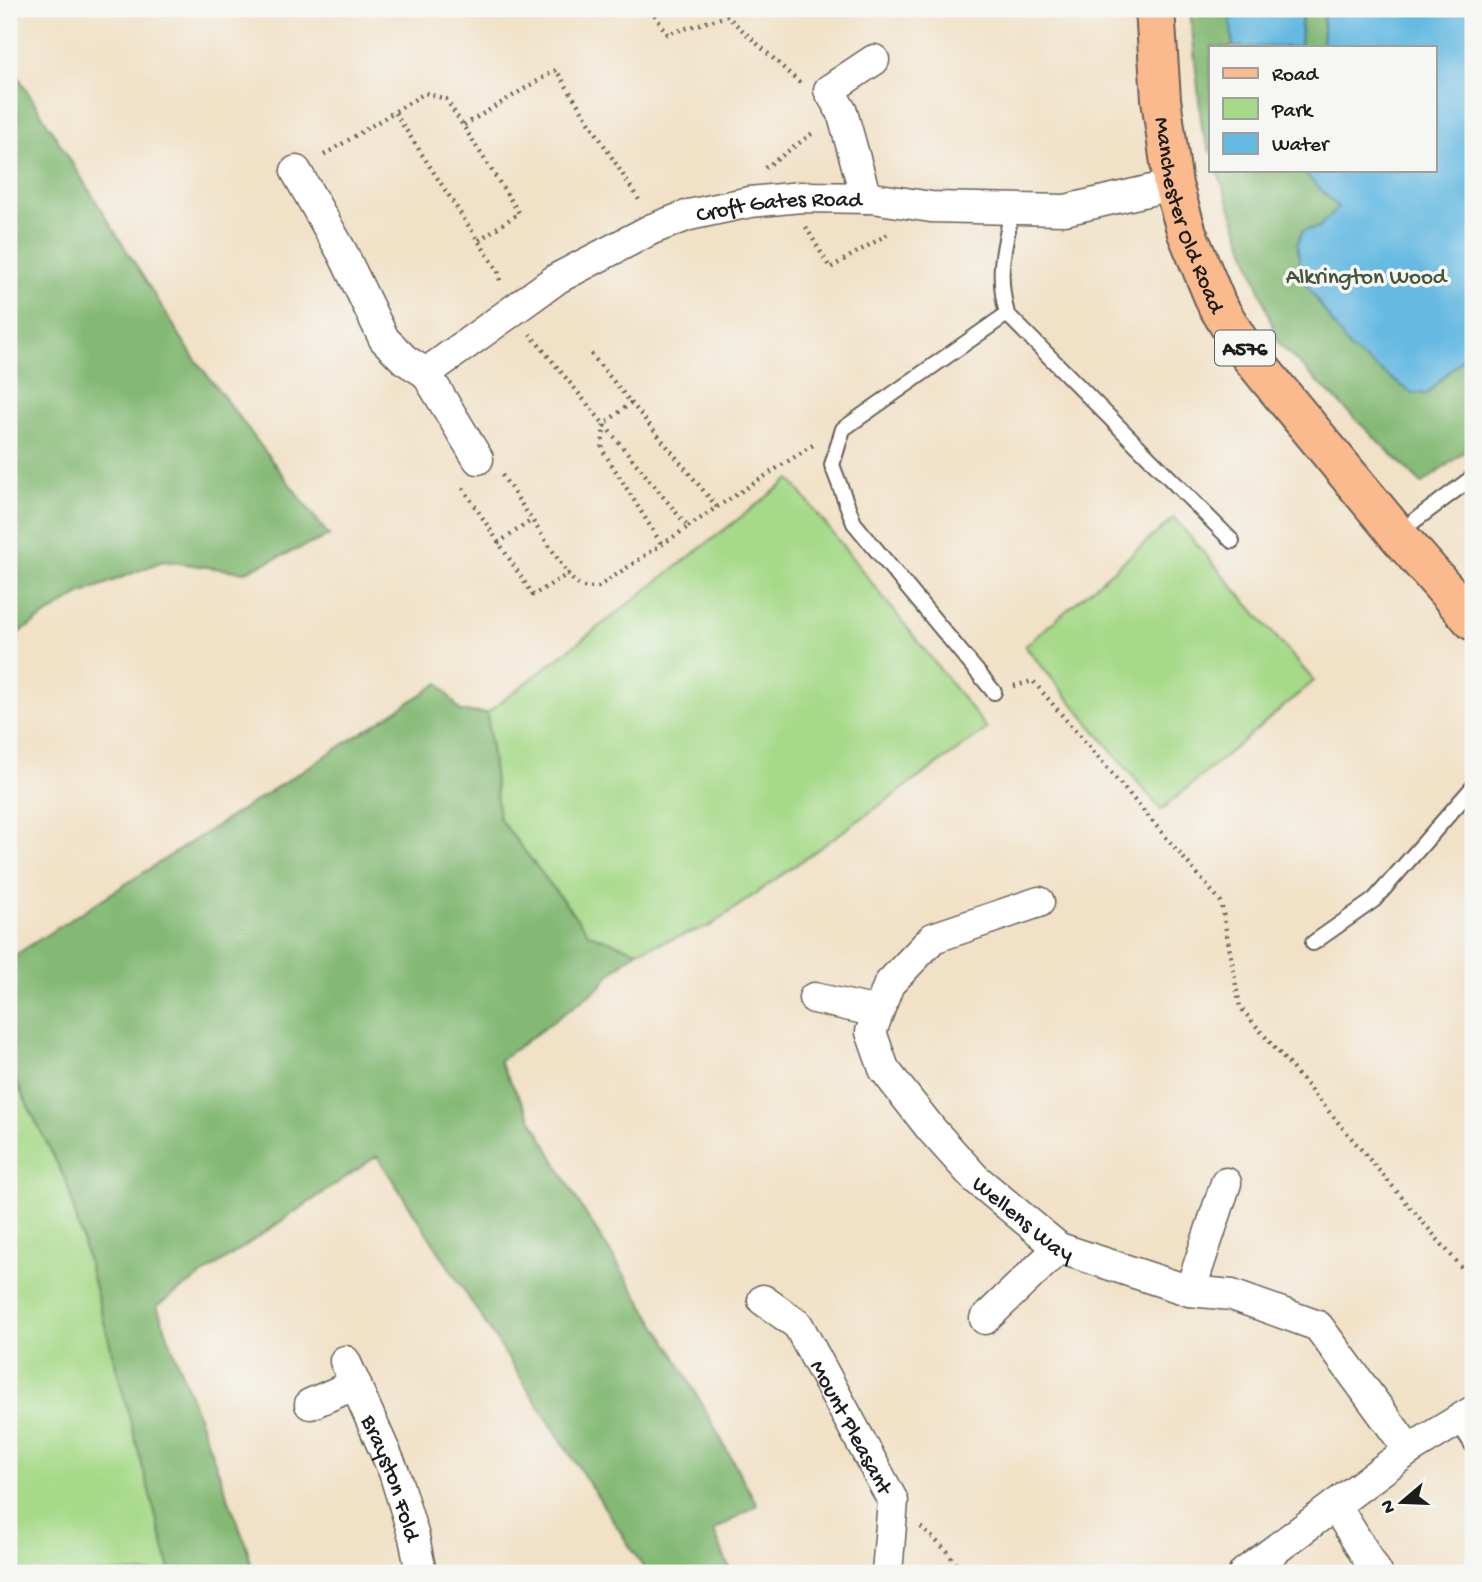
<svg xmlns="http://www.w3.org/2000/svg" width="1482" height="1582" font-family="'Gochi Hand',sans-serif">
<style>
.green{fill:#a6d988;stroke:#617a52;stroke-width:2}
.forest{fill:#84b974;stroke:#506a48;stroke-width:2}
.water{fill:#66bae2;stroke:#416b7f;stroke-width:2}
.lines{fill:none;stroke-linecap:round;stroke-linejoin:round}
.service-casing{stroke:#676158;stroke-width:18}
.minor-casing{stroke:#676158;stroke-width:33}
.primary-casing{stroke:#676158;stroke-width:42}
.path{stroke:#676158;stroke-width:4.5;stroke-dasharray:2 5;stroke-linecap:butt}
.service{stroke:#fff;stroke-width:14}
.minor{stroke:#fff;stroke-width:30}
.primary{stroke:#fbba8d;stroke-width:38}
.labels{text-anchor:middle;stroke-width:7;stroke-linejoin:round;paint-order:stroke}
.shield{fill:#f6f6f2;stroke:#5d5d5c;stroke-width:2}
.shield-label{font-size:21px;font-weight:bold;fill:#1c1c1c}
.street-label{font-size:23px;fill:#1c1c1c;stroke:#f6f6f2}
.park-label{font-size:23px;fill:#45553c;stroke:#f6f6f2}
</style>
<rect width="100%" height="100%" fill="#f6f6f2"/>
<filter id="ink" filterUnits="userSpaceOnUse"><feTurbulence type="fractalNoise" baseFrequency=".0143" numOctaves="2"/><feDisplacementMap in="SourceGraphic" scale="14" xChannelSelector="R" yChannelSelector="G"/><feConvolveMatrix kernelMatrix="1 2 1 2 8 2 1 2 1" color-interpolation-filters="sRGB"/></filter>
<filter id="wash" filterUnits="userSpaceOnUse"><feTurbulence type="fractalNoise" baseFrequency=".00686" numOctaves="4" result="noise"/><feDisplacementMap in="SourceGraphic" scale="28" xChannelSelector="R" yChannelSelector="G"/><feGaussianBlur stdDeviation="1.57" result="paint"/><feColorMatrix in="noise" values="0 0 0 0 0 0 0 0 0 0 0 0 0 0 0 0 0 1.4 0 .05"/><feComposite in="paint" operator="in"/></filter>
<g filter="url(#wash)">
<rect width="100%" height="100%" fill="#f1e1c6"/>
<!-- green -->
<path class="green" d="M790 479 987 729 710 926 637 951 589 934 499 818 487 713Z
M1174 518 1314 681 1161 810 1025 646Z
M9 1068 67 1183 171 1573H9Z"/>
<!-- forest -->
<path class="forest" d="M1190 9H1473V445L1422 484 1279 344 1217 170H1435V47H1211V154L1202 129Z
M19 78 192 355 329 536 244 572 163 561 80 594 9 639V83Z
M439 683 461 712 487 713 499 818 589 934 637 951 609 975 600 987 499 1061 580 1205 672 1350 757 1505 714 1531 731 1573H647L377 1156 157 1306 248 1551 253 1573H171L67 1183 9 1068V959Z"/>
<!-- water -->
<path class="water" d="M1229 9H1302L1300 47H1233Z
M1324 9H1473V347L1427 394 1412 393 1350 349 1302 278 1297 244 1302 231 1319 227 1338 207 1305 174 1307 170H1435V47H1322Z"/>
</g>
<g filter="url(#ink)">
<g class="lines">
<defs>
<path id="service" d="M1007 314 1232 541
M1398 533 1473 477
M994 692 854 523 832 465 843 429 1007 314C996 272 1004 248 1013 207
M1313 943 1374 900 1473 787
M1457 1421 1473 1446"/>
<g id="minor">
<path d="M296 171 342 252 384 339 405 360 426 373 478 459"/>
<path d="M866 198 842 112 829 90 874 60"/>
<path id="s1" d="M426 373 558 278 652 229 689 215 750 202 801 197 873 198 931 207 1065 210 1173 185"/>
<path id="s2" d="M1039 902 933 938 889 984 871 1032 884 1069 931 1129 975 1178 1059 1248 1190 1291 1232 1295 1318 1326 1409 1450"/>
<path d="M814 998 878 1012"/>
<path d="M1190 1291 1226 1183"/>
<path id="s3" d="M763 1300 798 1325 893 1501 887 1573"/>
<path d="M985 1319 1059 1248"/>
<path id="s4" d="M345 1361 394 1472 414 1537 421 1573"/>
<path d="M310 1404 356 1384"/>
<path d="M1335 1505 1377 1573"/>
<path d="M1244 1573 1409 1450 1473 1411"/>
</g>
<g id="primary">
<path id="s5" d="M1155 9 1161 99 1173 185 1187 233 1217 305 1240 343 1269 379 1397 534 1473 621"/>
</g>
</defs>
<!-- service casing -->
<use href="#service" class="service-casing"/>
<!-- minor casing -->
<use href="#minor" class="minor-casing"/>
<!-- primary casing -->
<use href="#primary" class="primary-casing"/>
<!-- path -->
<path class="path" d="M651 9 667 34 727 16 800 83
M395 113 498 271 500 281
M464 125 556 70 639 200
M324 155 425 93 446 99 519 213 479 240
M765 168 814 132
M806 227 830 268 888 234
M591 354 717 507 688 527
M631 403 604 424 602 449 662 545
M502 475 568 574
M463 488 533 595 568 574C576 585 584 590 598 587L688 527 530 334
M717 507 813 445
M498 543 532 520
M1014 686 1033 681 1221 902 1240 1007 1473 1281
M921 1527 947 1551 962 1573"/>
<!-- service -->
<use href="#service" class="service"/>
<!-- minor -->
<use href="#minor" class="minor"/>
<!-- primary -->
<use href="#primary" class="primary"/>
</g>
</g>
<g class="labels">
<!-- shield labels -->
<rect class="shield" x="1215" y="330.5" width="60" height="35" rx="5"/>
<g class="shield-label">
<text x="1245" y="355">A576</text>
</g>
<!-- street labels -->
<g class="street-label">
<text dy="8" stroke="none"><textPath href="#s1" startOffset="399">Croft Gates Road</textPath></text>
<text dy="8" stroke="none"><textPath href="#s5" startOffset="210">Manchester Old Road</textPath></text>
<text dy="8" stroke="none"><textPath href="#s2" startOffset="471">Wellens Way</textPath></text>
<text dy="8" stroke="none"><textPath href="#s3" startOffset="158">Mount Pleasant</textPath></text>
<text dy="8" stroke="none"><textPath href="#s4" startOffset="126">Brayston Fold</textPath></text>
</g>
<!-- park labels -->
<g class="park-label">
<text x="1366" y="283">Alkrington Wood</text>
</g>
</g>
<!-- margin -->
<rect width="1482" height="1582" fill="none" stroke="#f6f6f2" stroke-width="35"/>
<!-- legend -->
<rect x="1209" y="46" width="228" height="126" fill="#f6f6f2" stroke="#9f9f9c" stroke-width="2"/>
<rect x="1223" y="68" width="35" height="10" fill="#fbba8d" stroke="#9f9f9c" stroke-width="2"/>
<text x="1272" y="80" font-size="21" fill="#1c1c1c">Road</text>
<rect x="1223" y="98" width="35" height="21" fill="#a6d988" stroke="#9f9f9c" stroke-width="2"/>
<text x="1272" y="116" font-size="21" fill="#1c1c1c">Park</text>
<rect x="1223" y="133" width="35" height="21" fill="#66bae2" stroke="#9f9f9c" stroke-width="2"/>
<text x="1272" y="150" font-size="21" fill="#1c1c1c">Water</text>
<!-- north arrow -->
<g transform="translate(1402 1502) rotate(251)" stroke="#f6f6f2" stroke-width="5" paint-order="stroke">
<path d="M0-5L12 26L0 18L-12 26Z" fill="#1c1c1c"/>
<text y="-10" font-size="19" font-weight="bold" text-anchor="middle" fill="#1c1c1c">N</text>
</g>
</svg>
